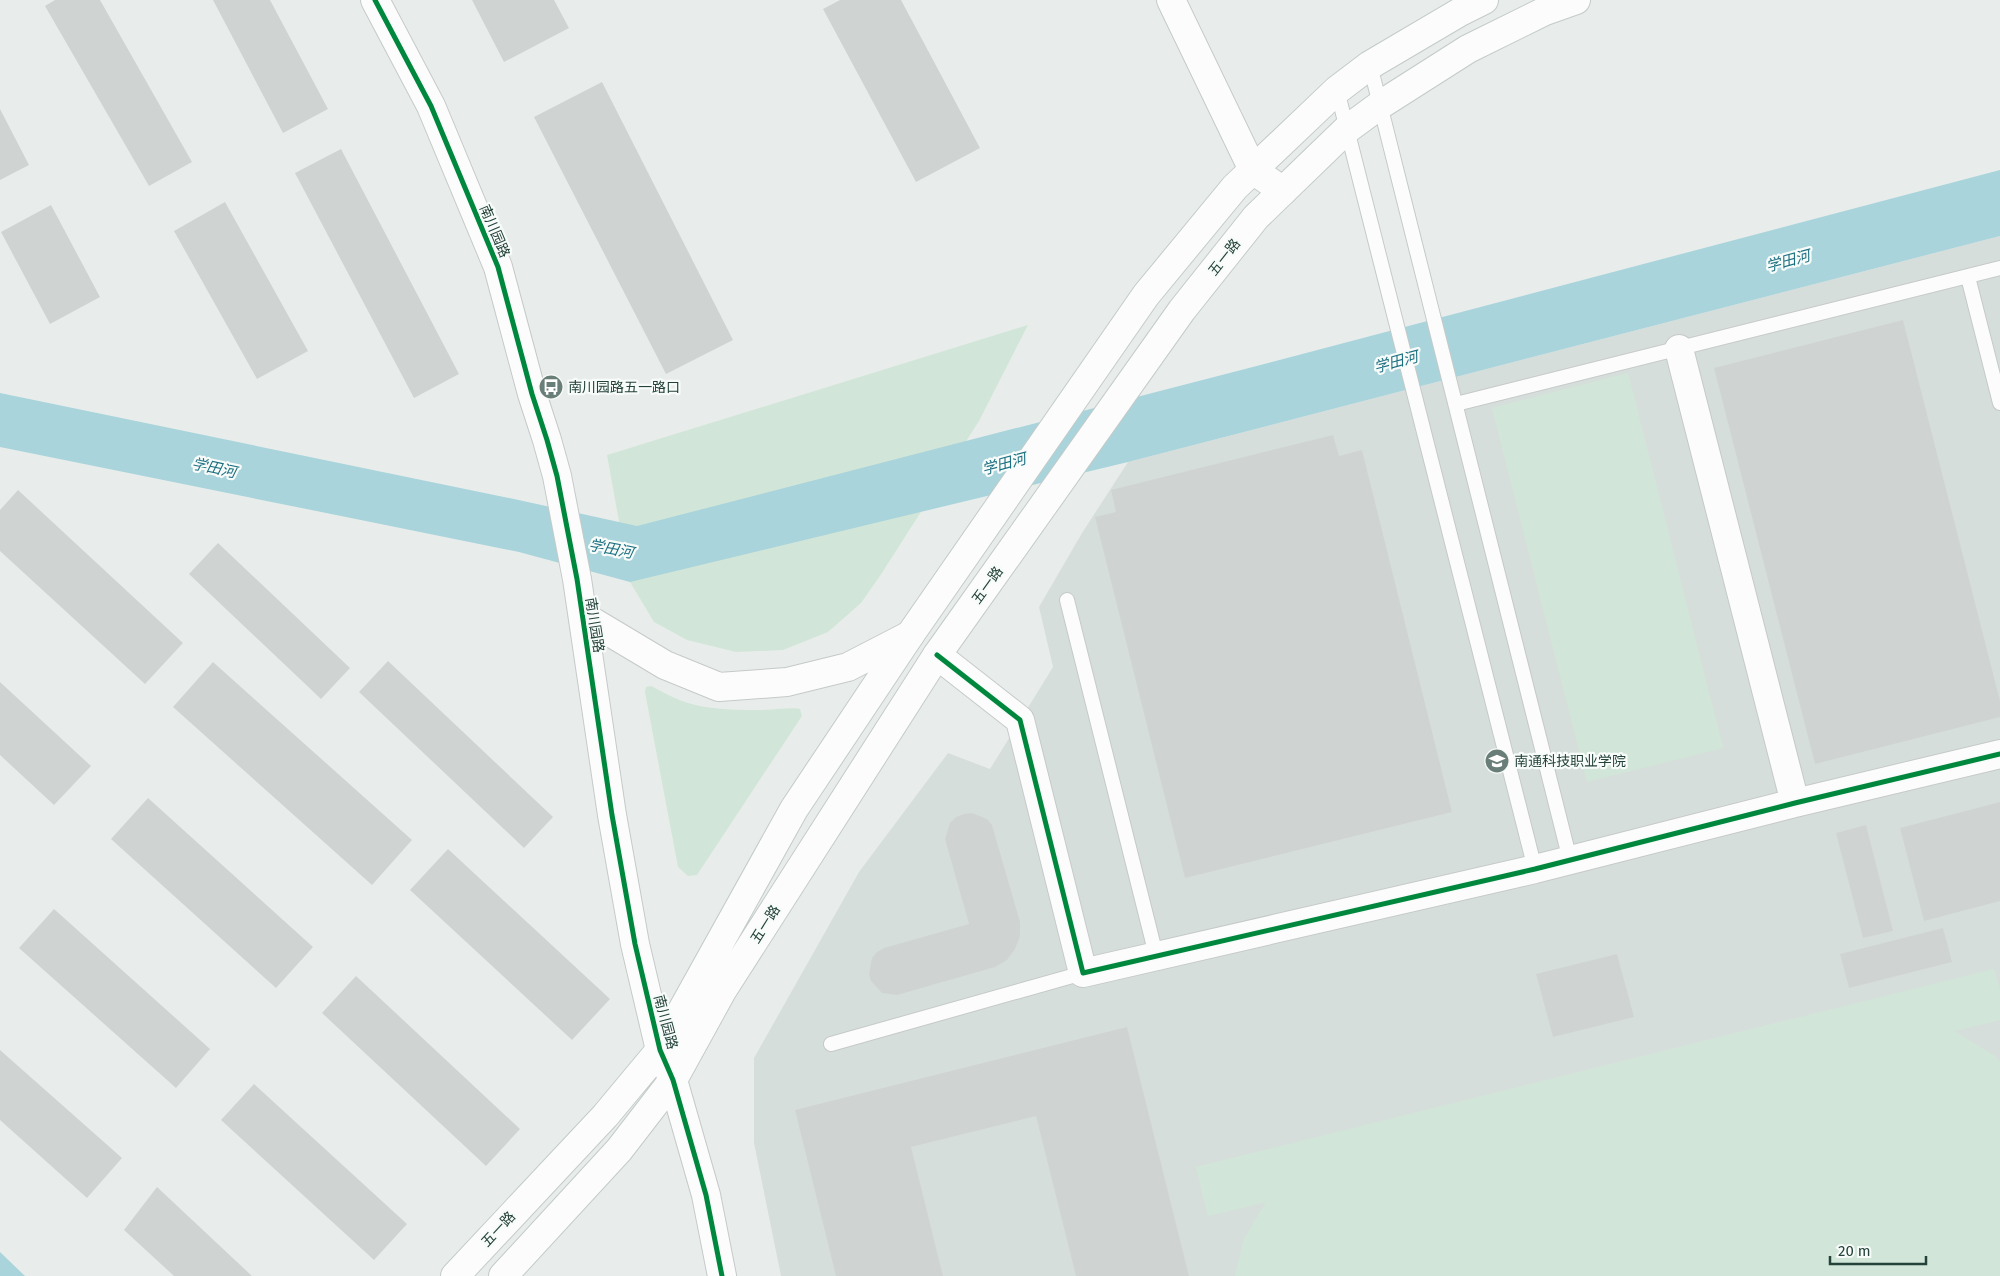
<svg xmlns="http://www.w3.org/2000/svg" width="2000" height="1276" font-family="'Fira Sans','Noto Sans SC',sans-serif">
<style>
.built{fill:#d6dedb}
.green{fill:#d1e6d8}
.water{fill:#a9d4db}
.building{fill:#cfd4d2}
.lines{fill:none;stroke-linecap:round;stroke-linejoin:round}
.service-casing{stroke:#c5cac8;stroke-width:16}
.minor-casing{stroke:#c5cac8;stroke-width:30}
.tertiary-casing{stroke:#c5cac8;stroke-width:30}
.secondary-casing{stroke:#c3cbc8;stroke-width:30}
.service{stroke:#fcfcfc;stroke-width:14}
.minor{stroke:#fcfcfc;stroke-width:28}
.tertiary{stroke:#fcfcfc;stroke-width:28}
.secondary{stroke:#fcfcfc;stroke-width:28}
.cycleway-casing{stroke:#f7fbf9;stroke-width:8}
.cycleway{stroke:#00873e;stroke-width:5}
.labels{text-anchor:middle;stroke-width:4.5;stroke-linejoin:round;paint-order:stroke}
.street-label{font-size:14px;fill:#24423a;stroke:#f7fbf9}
.poi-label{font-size:14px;fill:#24423a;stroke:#f7fbf9;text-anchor:start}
.water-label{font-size:15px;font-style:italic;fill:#1c6f80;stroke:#f7fbf9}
</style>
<rect width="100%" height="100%" fill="#e8edeb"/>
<!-- built -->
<path class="built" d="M2000 236V1276H781L754 1143V1058L859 872 948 753 990 769 1053 667 1039 607 1082 533 1128 462Z"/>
<!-- green -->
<path class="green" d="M1028 325 979 421 880 576 861 603 828 632 783 650 736 652 687 640 654 622 630 582 607 455Z
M1628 373 1723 748 1587 782 1492 408Z
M651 686C666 694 683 703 700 706 720 710 742 710 762 710 772 710 792 707 800 709L802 716 697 875 688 876 678 867 645 692 646 687Z
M1994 969 2000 991V1020L1954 1031 1995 1056 2000 1062V1276H1235L1244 1239 1266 1202 1208 1216 1196 1167Z"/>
<!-- water -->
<path class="water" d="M2000 170V236L1128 462 630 582 519 552 0 447V393L514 499 637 526 1245 369Z
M0 1252 25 1276H0Z"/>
<!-- building -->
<path class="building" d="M55 0H100L192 162 149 186 45 6Z
M213 0H270L328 109 283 133Z
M472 0H554L569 28 504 62Z
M840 0H901L980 148 916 182 823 9Z
M602 82 733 340 666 374 534 117Z
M0 109 29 165 0 180Z
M341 149 459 374 414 398 295 173Z
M225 202 308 351 257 379 174 231Z
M51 205 100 297 50 324 1 232Z
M1903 320 2000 701V717L1815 764 1714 368Z
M1333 435 1339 456 1362 450 1452 812 1185 878 1095 517 1116 512 1111 490Z
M18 490 183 643 145 684 0 551V510Z
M218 543 350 668 321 699 189 574Z
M388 661 553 817 524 848 359 692Z
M213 662 412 840 372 885 173 707Z
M0 682 91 766 54 805 0 755Z
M148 798 313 947 276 988 111 839Z
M2000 802V901L1924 921 1900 828Z
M972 813 987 819 992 825 1020 922V936L1015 949 1007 960 995 967 897 995 882 993 871 981 869 974 872 958 877 952 884 948 969 924 945 839 950 823 956 817 964 814Z
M1866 825 1893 931 1863 938 1836 833Z
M448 849 610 999 572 1040 410 890Z
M54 909 210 1049 176 1088 19 948Z
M1943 928 1952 962 1849 988 1840 954Z
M1617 954 1634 1017 1553 1037 1536 974Z
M356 976 520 1129 486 1166 322 1013Z
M1127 1027 1189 1276H1076L1036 1116 911 1147 943 1276H836L795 1110Z
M0 1050 122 1158 87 1198 0 1120Z
M254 1084 407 1224 374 1260 221 1120Z
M157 1187 252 1276H174L124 1230Z"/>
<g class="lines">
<defs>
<path id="service" d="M1370 65 1570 860
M1337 90 1535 869
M1968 277 2000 403
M1456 404 2000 268
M1067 600 1156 955
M831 1044 1083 973"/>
<path id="minor" d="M1171 0 1253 170 1283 191
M1679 349 1795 803
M937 655 1020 720 1083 973 1535 869 1795 803 2000 754"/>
<path id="tertiary" d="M375 0 431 106 498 267 532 394 547 440 557 476 577 579 612 815 635 944 660 1050 673 1080 706 1195 722 1276
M583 616 665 665 719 687 787 682 848 667 910 635"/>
<path id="secondary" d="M455 1276 605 1116 660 1050 794 809 910 635 1146 295 1235 187 1337 90 1370 65 1460 12 1484 0
M503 1276 619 1150 673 1080 722 991 937 655 1182 310 1256 217 1346 130 1380 105 1468 49 1545 11 1576 0"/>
</defs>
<!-- service casing -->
<use href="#service" class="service-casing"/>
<!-- minor casing -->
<use href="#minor" class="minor-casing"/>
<!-- tertiary casing -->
<use href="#tertiary" class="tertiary-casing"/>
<!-- secondary casing -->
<use href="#secondary" class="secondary-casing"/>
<!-- service -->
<use href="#service" class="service"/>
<!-- minor -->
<use href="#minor" class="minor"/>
<!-- tertiary -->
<use href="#tertiary" class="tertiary"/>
<!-- secondary -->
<use href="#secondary" class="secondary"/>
<defs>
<path id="cycleway" d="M375 0 431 106 498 267 532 394 547 440 557 476 577 579 612 815 635 944 660 1050 673 1080 706 1195 722 1276
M937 655 1020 720 1083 973 1535 869 1795 803 2000 754"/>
</defs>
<!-- cycleway casing -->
<use href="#cycleway" class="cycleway-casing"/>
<!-- cycleway -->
<use href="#cycleway" class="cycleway"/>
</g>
<!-- icons -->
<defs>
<symbol id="bus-disc" viewBox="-11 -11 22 22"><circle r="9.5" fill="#697e78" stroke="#f7fbf9"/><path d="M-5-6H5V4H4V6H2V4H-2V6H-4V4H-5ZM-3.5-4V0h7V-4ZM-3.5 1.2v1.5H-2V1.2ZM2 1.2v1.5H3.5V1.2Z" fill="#fff"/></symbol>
<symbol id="university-disc" viewBox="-11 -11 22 22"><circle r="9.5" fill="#697e78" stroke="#f7fbf9"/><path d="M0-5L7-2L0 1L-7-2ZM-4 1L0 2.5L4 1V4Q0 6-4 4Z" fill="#fff"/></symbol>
</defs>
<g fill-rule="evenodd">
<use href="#bus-disc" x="537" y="373" width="28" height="28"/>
<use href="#university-disc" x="1483" y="747" width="28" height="28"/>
</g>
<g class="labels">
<!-- street labels -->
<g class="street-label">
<text transform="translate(495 231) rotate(67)" y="5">南川园路</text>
<text transform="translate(1224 257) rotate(-52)" y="5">五一路</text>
<text transform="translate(987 585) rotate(-54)" y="5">五一路</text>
<text transform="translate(595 625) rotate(81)" y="5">南川园路</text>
<text transform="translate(765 924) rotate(-58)" y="5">五一路</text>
<text transform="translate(666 1022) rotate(75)" y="5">南川园路</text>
<text transform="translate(498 1229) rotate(-47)" y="5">五一路</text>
</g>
<!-- poi labels -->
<g class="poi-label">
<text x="568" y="392">南川园路五一路口</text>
<text x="1514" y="766">南通科技职业学院</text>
</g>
<!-- water labels -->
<g class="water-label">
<text transform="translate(1788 261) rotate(-15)" y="5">学田河</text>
<text transform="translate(1396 362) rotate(-15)" y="5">学田河</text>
<text transform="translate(1004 464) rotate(-15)" y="5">学田河</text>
<text transform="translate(214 468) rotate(12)" y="5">学田河</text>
<text transform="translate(611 549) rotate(11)" y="5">学田河</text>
</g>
</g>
<!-- scale -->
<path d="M1830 1256v8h96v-8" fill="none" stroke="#24423a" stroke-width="2.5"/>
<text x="1838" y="1256" font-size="15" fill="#24423a" stroke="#f7fbf9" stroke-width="4" paint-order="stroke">20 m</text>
</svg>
